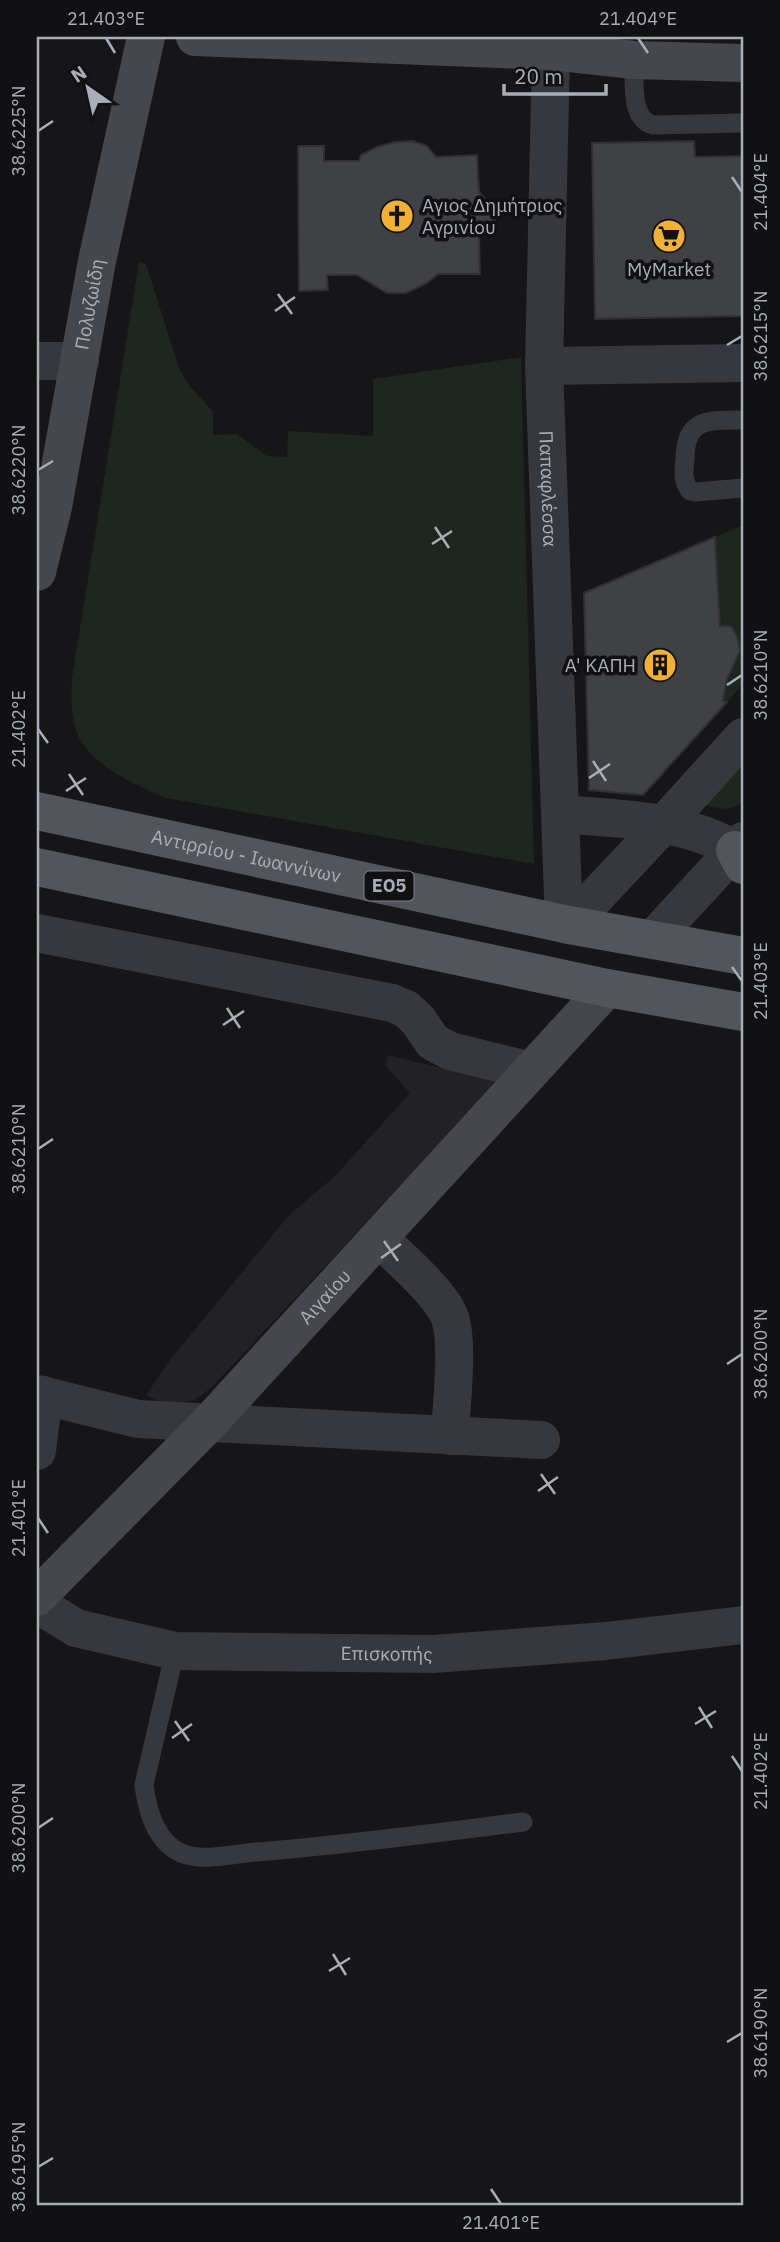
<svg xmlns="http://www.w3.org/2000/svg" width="780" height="2242" font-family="'IBM Plex Sans',sans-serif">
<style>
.built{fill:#222225}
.green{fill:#1e261f}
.building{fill:#404145;stroke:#303034;stroke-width:2}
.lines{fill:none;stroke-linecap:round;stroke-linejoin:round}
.lane{stroke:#37383d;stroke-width:19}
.street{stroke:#37383d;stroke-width:38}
.secondary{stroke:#45474d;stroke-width:38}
.primary{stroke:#53555c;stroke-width:38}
.ticks{fill:none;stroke:#a8adb8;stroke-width:2.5}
.labels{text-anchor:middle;stroke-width:7;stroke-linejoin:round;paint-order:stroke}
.shield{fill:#111113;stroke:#7b7e86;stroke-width:2}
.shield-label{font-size:18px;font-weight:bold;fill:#a8adb8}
.poi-label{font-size:19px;fill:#a8adb8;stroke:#111113;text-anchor:start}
.street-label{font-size:19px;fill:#a8adb8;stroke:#111113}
.neatline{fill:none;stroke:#a8adb8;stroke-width:2.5}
.ticks-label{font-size:18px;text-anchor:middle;fill:#a8adb8}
</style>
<rect width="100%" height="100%" fill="#161618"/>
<!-- built -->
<path class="built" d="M388 1055 498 1082 210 1389 194 1400 172 1404 156 1400 146 1395 170 1360 289 1215 335 1176 410 1093 386 1066Z"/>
<!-- green -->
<path class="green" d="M139 262 146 264 179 368 189 385 213 412V435L237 434 267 456 287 457 288 431 373 436V379L521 357 534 864 166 798C135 785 84 763 75 727 71 711 71 694 72 678Z
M743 525V684L727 702 723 701C725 694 725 686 728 679 736 653 745 653 731 626H720L715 537Z
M743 758V801C732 812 719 809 704 805Z"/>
<!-- building -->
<path class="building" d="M412 141 427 146 436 157 477 155 479 192 494 208 495 223 486 234 479 236 480 274H438L427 283 406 293H387L357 275H327L328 290 299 291 298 146H324V161H359L361 155 377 147 395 142Z
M694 141 695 157 743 156V316L595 319 592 143Z
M715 537 720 626H731L737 636 740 651 727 679 723 701 727 702 643 795 589 790 584 593Z"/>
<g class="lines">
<!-- lane -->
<path class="lane" d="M634 60C635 79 629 119 653 125L743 123
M743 420C709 420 685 418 685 459 684 471 682 481 690 491L695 492 743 488
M175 1651 144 1785C147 1810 156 1842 181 1853 202 1862 233 1854 256 1852 345 1845 434 1833 523 1822"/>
<!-- street -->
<g class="street">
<path id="s1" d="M551 51 544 366 564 924"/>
<path d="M37 361H80"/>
<path d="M544 366 743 363"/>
<path d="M561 814C619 819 684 819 735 850"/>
<path d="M569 925 663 825 743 737"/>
<path d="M37 933 392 1003 406 1009 418 1020 433 1042 450 1051 531 1071"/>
<path d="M652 940 743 841"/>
<path d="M379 1238C398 1257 441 1293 450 1318 459 1345 451 1406 450 1436"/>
<path d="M37 1394 138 1419 541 1440"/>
<path d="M37 1451 44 1395"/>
<path id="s2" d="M37 1604 76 1628 175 1651 433 1654 606 1641 743 1625"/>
</g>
<!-- secondary -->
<g class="secondary">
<path d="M195 37 551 51 634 60 743 63"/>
<path id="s3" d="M37 572 53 507 97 261 146 37"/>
<path id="s4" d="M37 1597 208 1424 607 988"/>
</g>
<!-- primary -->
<g class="primary">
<path id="s5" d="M37 811 569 925 743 956"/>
<path d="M735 850 743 865"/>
<path d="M37 867 607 988 743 1012"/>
</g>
</g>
<!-- ticks -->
<path class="ticks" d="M106 38 115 53M638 38 648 53M38 131 53 121M732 177 742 192M278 294 292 314M275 311 295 297M727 345 742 336M38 470 53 461M435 527 449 548M432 544 452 531M727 685 742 675M38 729 48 743M593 761 606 781M69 774 83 795M589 778 610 764M66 791 86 778M732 967 742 981M227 1008 240 1028M223 1025 244 1011M38 1149 53 1139M384 1241 398 1261M381 1258 401 1244M727 1364 742 1354M541 1474 555 1494M538 1491 558 1477M38 1518 48 1533M699 1707 712 1728M175 1721 189 1741M695 1724 716 1711M172 1738 192 1724M732 1756 742 1771M38 1828 53 1818M333 1954 346 1975M329 1971 350 1958M727 2042 742 2033M38 2167 53 2158M491 2189 501 2204"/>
<!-- icons -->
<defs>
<symbol id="church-disc" viewBox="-11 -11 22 22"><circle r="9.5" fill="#f2b134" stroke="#111113"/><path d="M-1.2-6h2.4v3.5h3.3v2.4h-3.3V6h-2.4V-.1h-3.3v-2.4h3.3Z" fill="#111"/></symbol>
<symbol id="supermarket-disc" viewBox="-11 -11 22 22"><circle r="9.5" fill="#f2b134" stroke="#111113"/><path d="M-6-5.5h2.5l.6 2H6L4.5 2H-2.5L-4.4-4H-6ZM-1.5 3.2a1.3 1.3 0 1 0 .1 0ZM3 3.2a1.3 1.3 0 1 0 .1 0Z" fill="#111"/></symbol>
<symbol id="building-disc" viewBox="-11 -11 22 22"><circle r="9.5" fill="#f2b134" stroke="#111113"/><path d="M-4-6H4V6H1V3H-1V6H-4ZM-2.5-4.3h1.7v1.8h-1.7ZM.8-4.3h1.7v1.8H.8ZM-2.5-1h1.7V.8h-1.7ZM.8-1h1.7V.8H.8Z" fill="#111"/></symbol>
</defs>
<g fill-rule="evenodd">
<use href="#church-disc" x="378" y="197" width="38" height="38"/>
<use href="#supermarket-disc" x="650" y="217" width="38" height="38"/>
<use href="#building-disc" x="641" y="646" width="38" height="38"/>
</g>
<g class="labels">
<!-- shield labels -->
<rect class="shield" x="364.5" y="871.5" width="49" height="29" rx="5"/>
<g class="shield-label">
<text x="389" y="892">ΕΟ5</text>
</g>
<!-- poi labels -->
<g class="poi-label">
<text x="422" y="212">Αγιος Δημήτριος<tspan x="422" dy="22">Αγρινίου</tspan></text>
<text x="669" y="276" text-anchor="middle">MyMarket</text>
<text x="636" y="672" text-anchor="end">Α' ΚΑΠΗ</text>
</g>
<!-- street labels -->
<g class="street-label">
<text dy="7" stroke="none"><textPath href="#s3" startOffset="273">Πολυζωίδη</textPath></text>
<text dy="7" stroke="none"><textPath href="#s1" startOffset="438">Παπαφλέσσα</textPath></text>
<text dy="7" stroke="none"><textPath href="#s5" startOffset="214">Αντιρρίου - Ιωαννίνων</textPath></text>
<text dy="7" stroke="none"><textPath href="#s4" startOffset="416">Αιγαίου</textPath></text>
<text dy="7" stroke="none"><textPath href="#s2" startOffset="359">Επισκοπής</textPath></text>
</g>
</g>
<!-- border -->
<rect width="780" height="2242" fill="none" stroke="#111113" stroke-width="77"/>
<!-- north arrow -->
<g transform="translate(88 88) rotate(326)" stroke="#111113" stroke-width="5" paint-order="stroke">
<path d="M0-5L12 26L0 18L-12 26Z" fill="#a8adb8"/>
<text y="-10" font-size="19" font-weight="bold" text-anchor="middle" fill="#a8adb8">N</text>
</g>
<!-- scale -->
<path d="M504 84v10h102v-10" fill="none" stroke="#a8adb8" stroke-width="3.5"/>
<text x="514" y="84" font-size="21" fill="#a8adb8" stroke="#111113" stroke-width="5" paint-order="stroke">20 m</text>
<rect x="38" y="38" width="704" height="2166" class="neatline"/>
<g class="ticks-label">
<text x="106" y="25">21.403°E</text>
<text x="638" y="25">21.404°E</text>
<text transform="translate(19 131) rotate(-90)" y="6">38.6225°N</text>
<text transform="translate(761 192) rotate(-90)" y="6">21.404°E</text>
<text transform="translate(761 336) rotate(-90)" y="6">38.6215°N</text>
<text transform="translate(19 470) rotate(-90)" y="6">38.6220°N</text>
<text transform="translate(761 675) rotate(-90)" y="6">38.6210°N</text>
<text transform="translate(19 729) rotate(-90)" y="6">21.402°E</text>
<text transform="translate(761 981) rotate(-90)" y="6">21.403°E</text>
<text transform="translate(19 1149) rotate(-90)" y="6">38.6210°N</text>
<text transform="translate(761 1354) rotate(-90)" y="6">38.6200°N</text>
<text transform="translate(19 1518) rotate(-90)" y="6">21.401°E</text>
<text transform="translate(761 1771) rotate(-90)" y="6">21.402°E</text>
<text transform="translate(19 1828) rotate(-90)" y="6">38.6200°N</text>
<text transform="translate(761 2033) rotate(-90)" y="6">38.6190°N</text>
<text transform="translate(19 2167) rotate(-90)" y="6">38.6195°N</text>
<text x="501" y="2229">21.401°E</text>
</g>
</svg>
